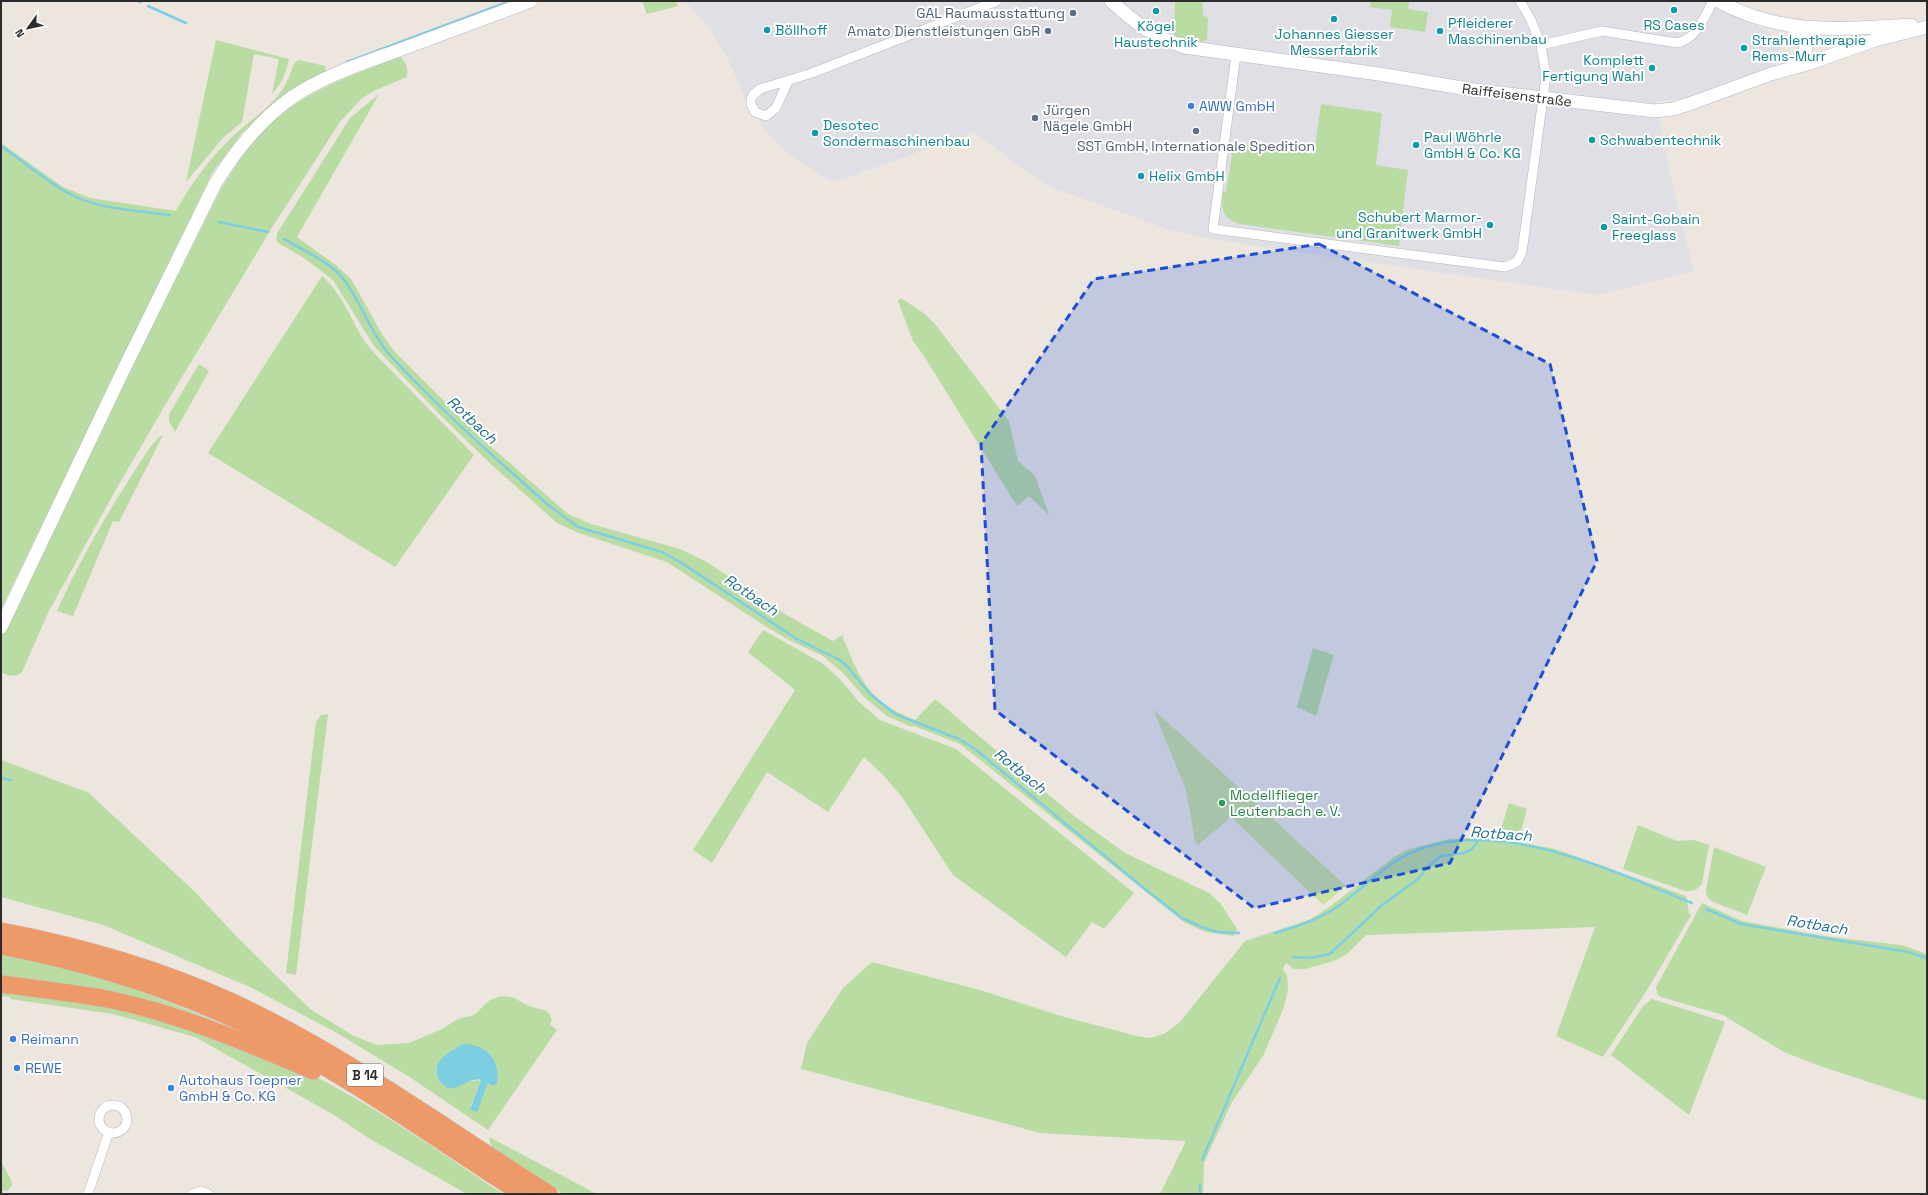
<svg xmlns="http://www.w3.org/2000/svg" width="1928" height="1195" font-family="'Space Grotesk',sans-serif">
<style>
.industrial{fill:#e0dfe5}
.green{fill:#b9dca2;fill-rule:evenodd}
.pitch{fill:#cae29f}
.water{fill:#7ecee2}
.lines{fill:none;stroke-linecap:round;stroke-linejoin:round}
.stream{stroke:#7ecee2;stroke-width:2.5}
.street-casing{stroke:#b3b6be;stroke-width:10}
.secondary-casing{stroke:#b3b6be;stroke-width:14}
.highway-casing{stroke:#c4c4c4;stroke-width:18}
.street{stroke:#fff;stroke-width:9}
.secondary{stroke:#fff;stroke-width:13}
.highway{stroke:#ee9a68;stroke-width:17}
.marked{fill:#1d4ed8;fill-opacity:0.2;stroke:#1d4ed8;stroke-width:3;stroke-dasharray:8 5;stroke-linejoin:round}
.culture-dot{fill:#0f9aa8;stroke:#fff;stroke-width:1.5}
.service-dot{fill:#5c6f8a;stroke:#fff;stroke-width:1.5}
.shop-dot{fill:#3f7fe0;stroke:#fff;stroke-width:1.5}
.leisure-dot{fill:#2e9e5b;stroke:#fff;stroke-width:1.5}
.labels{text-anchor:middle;stroke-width:4;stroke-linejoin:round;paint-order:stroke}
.shield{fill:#fff;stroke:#6b6b6b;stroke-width:1}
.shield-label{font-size:13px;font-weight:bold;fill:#2c2c2c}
.service-label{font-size:14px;fill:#4e5e75;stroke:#fff;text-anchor:end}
.culture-label{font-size:14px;fill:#0d838f;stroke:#fff;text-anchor:start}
.street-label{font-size:14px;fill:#2c2c2c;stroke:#fff}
.shop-label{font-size:14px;fill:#366cbe;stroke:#fff;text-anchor:start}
.leisure-label{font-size:14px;fill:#27864d;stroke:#fff;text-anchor:start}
.water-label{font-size:15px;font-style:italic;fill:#1c6f90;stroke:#fff}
</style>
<rect width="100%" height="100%" fill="#ece6df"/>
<!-- industrial -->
<path class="industrial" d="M685 1H1708L1766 30 1777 40 1780 54 1775 65 1706 92 1683 99 1656 101 1670 174 1694 271 1597 295 1222 241 1170 230 1048 186 1019 166 974 132 838 181 828 180 781 148 769 135 751 110 727 57 712 32Z"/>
<!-- green -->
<path class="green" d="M642 1H675L678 6 647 14Z
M1175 1H1202L1203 15 1208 18 1207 40 1200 42 1174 36Z
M1371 1H1409L1408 9 1428 12 1425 32 1390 27 1392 10 1370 7Z
M216 40 289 59C286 73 282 83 272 94L279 59 254 54 242 122 223 138 186 182Z
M400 57C407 63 408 68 407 77L376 90 362 98 340 122 273 226 164 407 114 493 49 611 22 672C15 678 9 676 1 672V639L3 633 137 357 220 191C230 175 240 157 252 143 289 96 347 77 400 57Z
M299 60 325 66 326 71 265 111 242 133 212 173 1 609V143L63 187 90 198 176 211C190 185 208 161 229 140 245 123 269 110 282 90 288 82 291 71 295 62Z
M379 94 297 237 337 266 351 279 382 334 394 351 479 436 568 514 591 524 680 549 705 561 790 617 833 641 842 635C860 680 868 701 915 720L935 699 1074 816 1125 853 1209 893 1220 903 1237 929 1234 936 1206 932 1185 923 960 744 914 726 912 727 887 716 865 698 843 673 823 656 787 639 765 626 667 562 579 533 557 523 493 466 440 415 374 346 333 280 304 258 278 243C276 239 276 236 278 232L350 118Z
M1321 104 1382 113 1376 165 1408 170 1399 246 1240 224C1222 219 1221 209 1223 192H1226L1234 143 1314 154Z
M322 276C339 290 349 314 360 334 364 341 370 348 375 354L474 455 395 567 208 453Z
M901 298 925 314 935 324 1009 421 1018 461 1035 476 1049 515 1029 496 1017 506 924 356 913 341 898 301Z
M199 364 209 371 175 432 169 421V414Z
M163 435 119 522 113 521 73 616 57 611C83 553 116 498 151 446L159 437Z
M763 630 822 663 839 678 860 703 880 720 956 749 1134 893 1104 929 1092 922 1066 957 953 875 902 797 883 775 864 757 828 812 767 772 712 863 693 850 795 690 748 652Z
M1313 648 1334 655 1316 716 1297 707Z
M328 714 296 975 286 973 316 722 321 715Z
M1 760 89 793 195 892 237 937 310 1009 354 1036 377 1045 409 1043 442 1029 458 1019 474 1015 490 1000 501 996 512 997 529 1006 547 1011 552 1019 550 1025 557 1030 488 1130 408 1076 337 1033 250 987 103 925 1 897ZM464 1044 488 1083 470 1109 481 1080 442 1084 437 1076 436 1069 446 1055Z
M1509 803 1527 809 1521 832 1501 829Z
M1638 825 1677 841 1694 840 1709 845 1702 884C1697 891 1692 891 1685 891L1623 869Z
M1470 838 1507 840 1555 849 1686 896 1689 913 1691 915 1649 987 1603 1057 1556 1036 1595 927 1366 935 1347 954 1334 961 1305 969H1294L1286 963 1283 969 1287 976 1288 990 1284 1007 1263 1056 1232 1102 1204 1163 1203 1194H1160L1186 1141 1040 1133 801 1069 807 1043 843 988 872 962 980 990 1061 1016 1137 1036 1150 1038 1164 1034 1180 1022 1245 941 1311 919 1328 908 1394 857 1409 849 1449 839Z
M1714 847 1766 867 1747 915 1711 901 1707 896 1706 890Z
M1702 903 1742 921 1824 936 1901 945 1927 954V1101L1820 1066 1784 1052 1723 1015 1661 997 1657 994 1656 987Z
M1 955C90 970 174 1001 255 1039L1 978Z
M1 987 113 1003 302 1070C373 1104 438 1151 503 1194H467L370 1139 334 1115 195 1037 113 1014 10 999V997L1 996Z
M1652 999 1725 1022 1689 1115 1611 1055 1643 1006Z
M489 1137 597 1194H563L492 1149Z
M1 1161 11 1180 12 1185C9 1190 7 1192 1 1190Z"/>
<!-- pitch -->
<path class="pitch" d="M1153 709 1346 886 1323 905 1231 817 1198 845 1195 841 1186 790Z"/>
<!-- water -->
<path class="water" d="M464 1044C487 1044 501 1061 497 1083L494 1086 488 1083 477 1112 470 1110 481 1080C467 1077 460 1091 448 1088 444 1086 441 1083 439 1080 429 1062 451 1050 464 1044Z"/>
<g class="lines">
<!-- stream -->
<path class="stream" d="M138 1 141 2
M148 6 186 23
M347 62 510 1
M1 146C23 161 45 180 68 193 98 210 137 210 170 215
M219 222 268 232
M284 239C304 251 331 262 345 281 362 304 370 332 389 354 438 408 493 456 547 504L578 527 662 552 680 562 797 639 838 659 847 666 870 694 895 714 959 739 975 749 1145 889 1182 918 1204 928 1218 932 1239 933
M1 778 11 780
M1706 909 1741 924 1908 952 1927 958
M1275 933C1297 927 1318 920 1337 907 1358 892 1377 873 1399 859 1486 809 1609 870 1692 903
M1293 957 1310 958 1330 954 1381 906 1418 879 1429 866 1441 856 1464 853 1471 850 1478 841
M1202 1160 1280 978
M1200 1194V1184"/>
<defs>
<path id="street" d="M1541 45 1602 31 1677 43C1697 39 1704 17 1713 1
M1236 55 1213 229 1505 267 1517 262 1522 252 1546 76 1541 45 1531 20 1520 1
M788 81 776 108 766 116 755 112 751 104V99L753 95 760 89 812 73 997 1
M99 1119a14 14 0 1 1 28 0a14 14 0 1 1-28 0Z
M88 1194 109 1132
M192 1194 201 1191 209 1194"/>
<path id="secondary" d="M1111 1C1135 23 1153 37 1185 47L1379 74 1474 90 1655 111 1673 109 1689 104 1771 74 1807 64 1875 40 1927 27
M1718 1C1783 36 1841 29 1911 25
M1791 66C1809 51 1813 43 1792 27
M1 627 121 375 215 184C235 151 259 121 291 98 325 75 364 63 402 49 445 33 488 17 531 1"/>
<path id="highway" d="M1 931C80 946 157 968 230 1001 343 1053 444 1128 549 1194
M1 946C102 965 200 998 290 1047 370 1091 445 1145 522 1194
M1 984C38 989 76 993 112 1000 182 1015 248 1043 313 1071"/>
</defs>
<!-- street casing -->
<use href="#street" class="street-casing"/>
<!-- secondary casing -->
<use href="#secondary" class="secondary-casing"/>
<!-- highway casing -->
<use href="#highway" class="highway-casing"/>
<!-- street -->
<use href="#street" class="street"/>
<!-- secondary -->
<use href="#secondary" class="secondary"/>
<!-- highway -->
<use href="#highway" class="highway"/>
</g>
<!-- marked area -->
<path class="marked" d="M1319 244 1550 364 1597 561 1450 863 1254 908 995 710 981 444 1094 279Z"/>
<!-- markers -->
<g class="culture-dot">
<circle cx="1674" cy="10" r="4"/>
<circle cx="1156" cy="11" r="4"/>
<circle cx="1334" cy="19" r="4"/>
<circle cx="767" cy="30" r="4"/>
<circle cx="1440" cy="31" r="4"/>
<circle cx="1744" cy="48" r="4"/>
<circle cx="1652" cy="68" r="4"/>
<circle cx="815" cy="133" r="4"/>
<circle cx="1592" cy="140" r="4"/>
<circle cx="1416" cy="145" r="4"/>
<circle cx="1141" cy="176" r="4"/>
<circle cx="1490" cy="225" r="4"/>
<circle cx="1604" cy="227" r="4"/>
</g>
<g class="service-dot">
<circle cx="1073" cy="13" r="4"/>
<circle cx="1048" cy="31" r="4"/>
<circle cx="1035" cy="118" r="4"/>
<circle cx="1196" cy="131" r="4"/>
</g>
<g class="shop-dot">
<circle cx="1191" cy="106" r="4"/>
<circle cx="13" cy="1039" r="4"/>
<circle cx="17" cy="1068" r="4"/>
<circle cx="171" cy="1088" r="4"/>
</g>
<circle class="leisure-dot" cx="1222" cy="803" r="4"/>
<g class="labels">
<!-- shield labels -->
<rect class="shield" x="347" y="1064" width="36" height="22" rx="3"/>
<g class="shield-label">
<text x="365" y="1080">B 14</text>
</g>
<!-- service labels -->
<g class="service-label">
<text x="1065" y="18">GAL Raumausstattung</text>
<text x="1040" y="36">Amato Dienstleistungen GbR</text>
<text x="1043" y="115" text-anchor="start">Jürgen<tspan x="1043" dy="16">Nägele GmbH</tspan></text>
<text x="1196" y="151" text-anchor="middle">SST GmbH, Internationale Spedition</text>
</g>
<!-- culture labels -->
<g class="culture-label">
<text x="1448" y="28">Pfleiderer<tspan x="1448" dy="16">Maschinenbau</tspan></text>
<text x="1674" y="30" text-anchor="middle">RS Cases</text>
<text x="1156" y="31" text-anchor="middle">Kögel<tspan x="1156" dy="16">Haustechnik</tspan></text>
<text x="775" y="35">Böllhoff</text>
<text x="1334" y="39" text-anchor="middle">Johannes Giesser<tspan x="1334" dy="16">Messerfabrik</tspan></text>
<text x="1752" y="45">Strahlentherapie<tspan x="1752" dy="16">Rems-Murr</tspan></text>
<text x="1644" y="65" text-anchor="end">Komplett<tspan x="1644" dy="16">Fertigung Wahl</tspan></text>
<text x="823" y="130">Desotec<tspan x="823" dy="16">Sondermaschinenbau</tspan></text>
<text x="1424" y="142">Paul Wöhrle<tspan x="1424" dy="16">GmbH &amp; Co. KG</tspan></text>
<text x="1600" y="145">Schwabentechnik</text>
<text x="1149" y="181">Helix GmbH</text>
<text x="1482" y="222" text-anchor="end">Schubert Marmor-<tspan x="1482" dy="16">und Granitwerk GmbH</tspan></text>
<text x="1612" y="224">Saint-Gobain<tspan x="1612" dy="16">Freeglass</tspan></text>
</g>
<!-- street labels -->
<g class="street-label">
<text transform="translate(1517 95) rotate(7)" y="5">Raiffeisenstraße</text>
</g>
<!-- shop labels -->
<g class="shop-label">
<text x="1199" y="111">AWW GmbH</text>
<text x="21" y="1044">Reimann</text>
<text x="25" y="1073">REWE</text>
<text x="179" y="1085">Autohaus Toepner<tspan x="179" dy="16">GmbH &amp; Co. KG</tspan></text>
</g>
<!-- leisure labels -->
<g class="leisure-label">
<text x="1230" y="800">Modellflieger<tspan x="1230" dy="16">Leutenbach e. V.</tspan></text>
</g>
<!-- water labels -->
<g class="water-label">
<text transform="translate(472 420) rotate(43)" y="5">Rotbach</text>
<text transform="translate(751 595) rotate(34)" y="5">Rotbach</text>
<text transform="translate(1020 771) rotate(39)" y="5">Rotbach</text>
<text transform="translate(1501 834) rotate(4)" y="5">Rotbach</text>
<text transform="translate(1817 925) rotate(9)" y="5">Rotbach</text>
</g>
</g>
<!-- border -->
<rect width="1928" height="1195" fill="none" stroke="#2c2c2c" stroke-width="4"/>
<!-- north arrow -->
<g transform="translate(28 28) rotate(237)" stroke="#ffffff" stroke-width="3" paint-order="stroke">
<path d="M0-3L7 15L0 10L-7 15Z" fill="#2c2c2c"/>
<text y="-6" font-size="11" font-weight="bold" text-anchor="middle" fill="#2c2c2c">N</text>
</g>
</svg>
